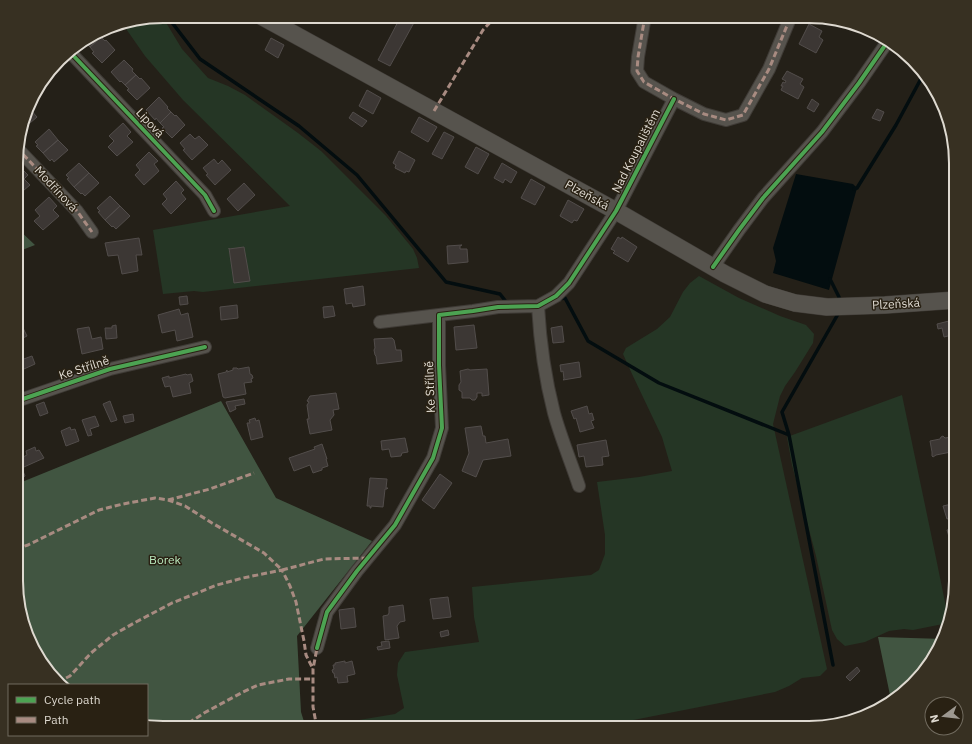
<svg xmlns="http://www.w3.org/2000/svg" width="972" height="744" font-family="'IBM Plex Sans',sans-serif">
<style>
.green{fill:#253625}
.forest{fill:#415541}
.water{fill:#030d0f}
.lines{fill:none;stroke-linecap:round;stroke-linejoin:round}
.stream{stroke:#030d0f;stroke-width:3.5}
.building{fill:#3c3734;stroke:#524d4b}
.street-casing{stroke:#3f3b36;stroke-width:14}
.secondary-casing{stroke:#3f3b36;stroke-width:18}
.street{stroke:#56534d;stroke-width:12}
.secondary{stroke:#56534d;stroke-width:17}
.quiet{stroke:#a88b81;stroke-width:3;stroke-dasharray:6 3;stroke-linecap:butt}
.cycleway-casing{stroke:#292113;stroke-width:6}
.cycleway{stroke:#4ca352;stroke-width:4}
.labels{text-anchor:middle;stroke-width:3;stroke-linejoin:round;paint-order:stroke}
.street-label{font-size:12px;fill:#ded9d0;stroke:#292113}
.park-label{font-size:12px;fill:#b9e8bd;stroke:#292113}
.rim{fill:none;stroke:#ded9d0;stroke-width:2}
</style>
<rect width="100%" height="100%" fill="#242018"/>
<!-- green -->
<path class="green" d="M162 16 182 49 208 78 228 86 245 95 298 133 321 151 386 216 413 249 417 258 419 268 203 292 194 291 163 294 153 230 290 206 183 100 145 56 122 23Z
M699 276 739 298 780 316 806 325 814 334 813 343 795 372 785 386 780 396 773 424 827 669 820 676 802 678 789 686 775 692 593 728H331L359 720 395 714 404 708 397 675 398 663 405 652 479 642 474 617 472 587 591 575 599 570 605 554V535L597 482 639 477 672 471 662 437 632 374 623 354 626 348 657 329 670 317 683 292 690 283Z
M902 395 935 553 949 622 948 623 913 630 904 629 889 631 865 642 845 646 837 639 832 630 816 556 792 465 787 437Z"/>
<!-- forest -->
<path class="forest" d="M17 228 35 245 17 252Z
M221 401 276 498 372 541 297 636 301 712 306 728H153L147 726V685H61L31 646 16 591 17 484Z
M878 637 944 639 920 678 891 700Z"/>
<!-- water -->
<path class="water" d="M796 174 853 184 857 188 829 290 773 273 776 261 773 248Z"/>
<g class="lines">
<!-- stream -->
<path class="stream" d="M167 16 200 59 299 126 357 175 446 282 500 294 507 303H509
M854 189 857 188 896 125 923 75
M830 279 839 297V302
M559 299 565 298 588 341 659 383 789 435
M833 665 789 435 782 412 838 314V312"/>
</g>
<!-- building -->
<path class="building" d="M345 16H360L352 22 349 18 348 19Z
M401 16H411L416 19 390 66 378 60Z
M809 24 822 31 819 37 823 40 816 53 799 44Z
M98 34 101 37 90 47 86 43 85 44 83 43Z
M101 37 105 41 106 40 115 50 102 63 92 53 94 52 90 47Z
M271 38 284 45 278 58 265 50Z
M124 60 133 69 132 71 136 75 125 85 121 81 120 82 111 72Z
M787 71 803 79 800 84 804 87 798 99 781 90 783 86H781L783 82 785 83 786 81 782 79Z
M136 75 140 79 141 78 150 88 137 100 127 90 129 89 125 85Z
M367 90 381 98 373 114 359 106Z
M159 97 168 107 167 108 171 112 160 123 156 118 155 120 146 110Z
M812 99 819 104 814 112 807 108Z
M29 108 37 117 23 129 22 128Z
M877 109 884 112 880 121 872 118Z
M171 112 175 116 176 115 185 125 172 138 162 128 164 127 160 123Z
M353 112 367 121 362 127 349 118Z
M419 117 437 127 428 142 411 132Z
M123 123 131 132 127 136 133 142 117 156 108 147 114 141 109 136Z
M49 129 58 140 43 153 36 146 38 145 35 142Z
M444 132 454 137 442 159 432 154Z
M190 134 195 139 199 136 208 145 192 160 183 150 185 149 180 143Z
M58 140 68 150 54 162 52 159 50 161 43 153Z
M476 147 489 154 478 174 465 167Z
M399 151 415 160 409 172 406 171 405 173 395 168 396 165 393 163Z
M149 152 158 161 154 164 159 171 144 185 135 175 140 170 136 165Z
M214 159 218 164 222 160 231 170 215 185 206 175 208 174 203 168Z
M79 163 89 173 74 187 67 179 69 178 66 175Z
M502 163 517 172 511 183 505 179 503 183 494 178Z
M19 166 28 175 24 179 30 185 17 196V168Z
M89 173 99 183 85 196 82 193 81 194 74 187Z
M531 179 545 187 535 205 521 198Z
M176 181 184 190 181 193 186 199 171 214 162 204 167 199 163 194Z
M244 183 255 195 238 211 227 199Z
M110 196 120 206 105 220 98 212 100 211 97 208Z
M49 197 57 206 53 210 59 216 43 230 34 221 40 216 35 210Z
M568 200 584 209 577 221 574 220 572 223 560 216Z
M120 206 130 216 116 229 113 226 112 227 105 220Z
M618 237 621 239 622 237 637 247 628 262 613 253 615 251 611 249Z
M139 238 142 255H136L138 271 122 274 118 255 108 256 105 243Z
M462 245 460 246V249H467L468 262 448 264 447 246Z
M244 247 250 281 234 283 229 248V249Z
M363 286 365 305 353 307 352 303 346 304 344 289Z
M187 296 188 304 180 305 179 297Z
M237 305 238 318 221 320 220 307Z
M333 306 335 316 324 318 323 307Z
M179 309 181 315 188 313 193 337 177 341 175 330 162 333 158 315Z
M949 321 952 335 944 337 942 328 938 329 937 324Z
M20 322 27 336 17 341V323Z
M116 325 117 338 106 339 105 328H112V326Z
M474 325 477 348 456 350 454 327Z
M562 326 564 342 553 343 551 328Z
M89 327 92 339 101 337 103 349 82 354 77 329Z
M392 338 394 340 396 350H401L402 361 377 364 376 356 375 355 374 350 375 348 374 339Z
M32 356 35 364 24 369 21 360Z
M579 362 581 377 563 380 564 379 563 371 561 372 560 365Z
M249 367 250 374 252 375 253 378 251 379 252 382 244 383 246 394 225 398 223 397 218 374 226 372 227 370V372L233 370V368H237L238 369Z
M468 369 470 370 487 369 489 395 482 396V393H477V397L475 400H472L470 398H462V392L459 390V385L461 382 460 371Z
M186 374 187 375 191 374 193 381 189 383 191 393 173 397 170 386 165 387 162 378 169 376V378Z
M336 393 339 409 333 410 334 415 330 420 332 430 310 434 307 419H309L307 405 309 402 307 401 310 396Z
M244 399 245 404 235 406 236 409 230 412 226 402Z
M110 401 117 420 111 422 103 404Z
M44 402 48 413 40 416 36 405Z
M587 406 589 414 592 413 594 420 591 421 594 428 580 432 576 418 574 419 571 411Z
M133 414 134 421 125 423 123 416Z
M95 416 99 426 90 429 92 435 88 436 82 420Z
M255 418 256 421 259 420 263 437 251 440 247 423H250L249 420Z
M956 424V451L936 455 933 457 932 456V452L930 441 940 439 941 437 943 436 945 438 952 437 950 425Z
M481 426 483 436H485L486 443 508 439 511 456 483 460 476 477 462 471 469 453 465 428Z
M70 427 71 430 75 429 79 441 66 446 61 431Z
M405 438 408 452 402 453 401 456 391 457 389 449 382 450 381 441Z
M606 440 609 456 602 457 603 465 586 467 584 456 579 457 577 445Z
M322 444 327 459H326L328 466 322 468V470L313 473 310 465 294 471 289 458 315 449 314 447Z
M35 447 36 451 39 450 44 458 24 467 21 458 27 455 26 451Z
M21 466 25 476 17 481V467Z
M440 474 452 483 434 509 422 500Z
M370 478 387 479 386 488H388L387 489H385L383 507 371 506V508H370V506H367Z
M956 503V517L947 519 943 506Z
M956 528V546L952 547 947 530Z
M448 597 451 617 433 619 430 599Z
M403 605 405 621 400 622 397 626 399 638 385 640 383 616 388 615 389 613V607Z
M354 608 356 627 341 629 339 610Z
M448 630 449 635 441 637 440 632Z
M389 641 390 648 378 650 377 647 382 646 381 642Z
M345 661V663L352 661 355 674 347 676 348 682 338 683 337 677 335 678 334 673H333L332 670 334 669 333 665H335V663Z
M857 667 860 671 850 681 846 677Z"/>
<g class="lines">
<defs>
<path id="street" d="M645 16 638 57 637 71 644 82 674 99 704 114 726 120 743 115 769 69 791 16
M69 51 205 195 214 211
M17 148 77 211 92 232
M713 267 739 230 763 198 822 132 859 83 888 41
M538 306C540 342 545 378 554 413 561 438 571 462 579 486
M380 322 439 315
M17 401 110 369 205 347
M317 648 327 612 357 571 395 525 433 458 442 428 439 365V315L473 311 498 307 538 306 556 296 569 283 616 211 674 99"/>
<path id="secondary" d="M261 16 616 211 725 274 765 294 795 303 827 307 885 305 956 300"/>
</defs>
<!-- street casing -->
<use href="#street" class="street-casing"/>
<!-- secondary casing -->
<use href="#secondary" class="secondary-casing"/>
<!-- street -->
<use href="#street" class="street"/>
<!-- secondary -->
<use href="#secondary" class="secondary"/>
<!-- quiet -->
<path class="quiet" d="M645 16 638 57 637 71 644 82 674 99 704 114 726 120 743 115 769 69 791 16
M434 111 483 30 496 16
M17 148 77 211 92 232
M168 500 210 489 254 473
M16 549 28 545 99 510 123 504 155 498 168 500 185 506 212 523 264 553 282 570 324 559 368 558
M58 682 70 676 91 653 113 635 136 622 172 603 217 585 243 578 282 570 290 586 296 602 304 641 306 655 313 669
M181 728 204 713 243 692 258 685 289 679H313
M317 728 313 707V669L317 648"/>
<defs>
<path id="cycleway" d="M69 51 205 195 214 211
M713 267 739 230 763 198 822 132 859 83 888 41
M17 401 110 369 205 347
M317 648 327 612 357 571 395 525 433 458 442 428 439 365V315L473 311 498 307 538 306 556 296 569 283 616 211 674 99"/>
</defs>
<!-- cycleway casing -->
<use href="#cycleway" class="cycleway-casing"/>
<!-- cycleway -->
<use href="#cycleway" class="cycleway"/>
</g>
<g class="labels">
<!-- street labels -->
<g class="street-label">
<text transform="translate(150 123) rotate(47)" y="4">Lipová</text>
<text transform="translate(636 151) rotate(-63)" y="4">Nad Koupalištěm</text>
<text transform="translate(56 189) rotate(47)" y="4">Modřínová</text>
<text transform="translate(587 195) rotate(29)" y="4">Plzeňská</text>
<text transform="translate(896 304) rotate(-3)" y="4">Plzeňská</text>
<text transform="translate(84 368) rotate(-18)" y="4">Ke Střílně</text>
<text transform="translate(430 387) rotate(-92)" y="4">Ke Střílně</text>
</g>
<!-- park labels -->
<g class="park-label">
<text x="165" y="564">Borek</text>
</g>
</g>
<!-- crop -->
<path d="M0 0H972V744H0ZM163 23H809A140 140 0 0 1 949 163V581A140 140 0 0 1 809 721H163A140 140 0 0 1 23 581V163A140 140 0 0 1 163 23Z" fill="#373022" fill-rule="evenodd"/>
<path class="rim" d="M163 23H809A140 140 0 0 1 949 163V581A140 140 0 0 1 809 721H163A140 140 0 0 1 23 581V163A140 140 0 0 1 163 23Z"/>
<!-- legend -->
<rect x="8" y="684" width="140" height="52" fill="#292113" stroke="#716b5f"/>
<rect x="16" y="697" width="20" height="6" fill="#4ca352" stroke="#716b5f"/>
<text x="44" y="704" font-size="12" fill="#ded9d0">Cycle path</text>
<rect x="16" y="717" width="20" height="6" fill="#a88b81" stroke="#716b5f"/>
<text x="44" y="724" font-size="12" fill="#ded9d0">Path</text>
<!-- north arrow -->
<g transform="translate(944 716) rotate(255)"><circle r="19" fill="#292113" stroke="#716b5f"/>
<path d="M0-3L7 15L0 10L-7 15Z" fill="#9d9890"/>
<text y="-6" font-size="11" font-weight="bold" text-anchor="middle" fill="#ded9d0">N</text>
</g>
</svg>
